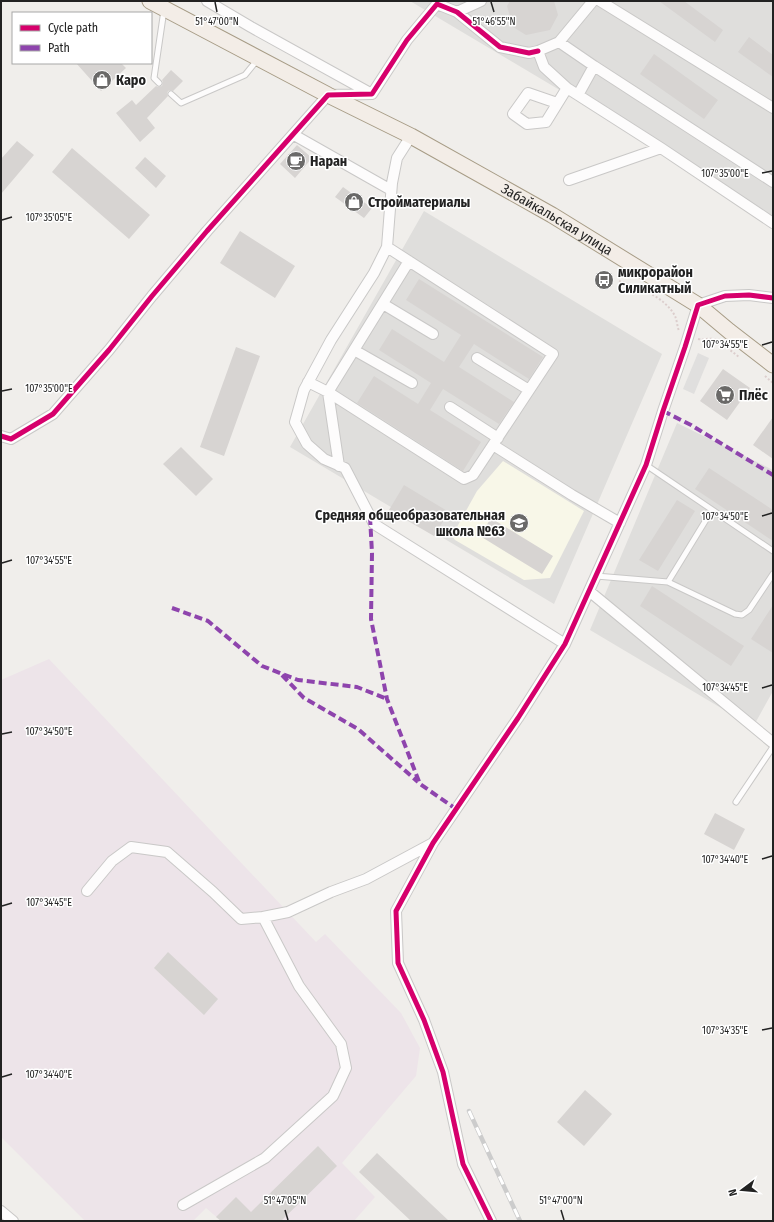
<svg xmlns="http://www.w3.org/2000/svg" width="774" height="1222" font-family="'Fira Sans Condensed',sans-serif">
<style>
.residential{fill:#dfdedc}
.industrial{fill:#ede4e9}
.education{fill:#f8f7e8}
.parking{fill:#e0dfde}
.building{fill:#d7d4d2}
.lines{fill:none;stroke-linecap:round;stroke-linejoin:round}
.service-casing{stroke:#c9c8c7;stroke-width:7}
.minor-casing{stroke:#c9c8c7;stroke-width:12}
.primary-casing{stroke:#a79c86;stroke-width:17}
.path{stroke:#dccecd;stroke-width:2;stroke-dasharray:2 2;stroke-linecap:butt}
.service{stroke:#fdfcfc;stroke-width:5}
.minor{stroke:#fdfcfc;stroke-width:10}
.primary{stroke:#f3ede7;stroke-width:15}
.rail-casing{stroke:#ccc;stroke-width:4.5}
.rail{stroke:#fff;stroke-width:3;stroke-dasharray:9;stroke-linecap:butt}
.quiet{stroke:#8e44ad;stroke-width:4;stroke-dasharray:8 4;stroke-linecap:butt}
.cycleway-casing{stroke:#fff;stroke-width:8}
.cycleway{stroke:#d6006c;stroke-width:5}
.ticks{fill:none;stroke:#222;stroke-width:1.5}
.labels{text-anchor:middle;stroke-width:3;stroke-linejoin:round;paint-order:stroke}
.poi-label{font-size:14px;font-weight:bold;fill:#222;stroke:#fff;text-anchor:start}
.street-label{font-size:14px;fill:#222;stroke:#fff}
.ticks-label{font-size:10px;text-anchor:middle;fill:#222;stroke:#fff;stroke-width:3;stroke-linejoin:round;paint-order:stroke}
</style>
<rect width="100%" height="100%" fill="#f0eeeb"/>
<!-- residential -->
<path class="residential" d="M410 1H773V217Z
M424 211 662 354 554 604 290 447Z
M677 423 773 470V691L753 727 590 630Z"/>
<!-- industrial -->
<path class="industrial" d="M49 659 316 942 325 934 401 1013 420 1048 416 1076 342 1163 375 1197 354 1221H221L206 1208 193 1221H85L1 1137V680Z"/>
<!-- education -->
<path class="education" d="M503 461 584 511 550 578 524 580 455 540 452 536 477 491Z"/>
<!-- parking -->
<path class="parking" d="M698 353 709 358 694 394 683 389Z"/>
<!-- building -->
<path class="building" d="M510 1H554L558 15 550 30 526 35 513 27 507 6Z
M659 1H684L723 30 715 42Z
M749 37 773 55V77L738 52Z
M654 54 718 100 704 119 640 74Z
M76 63H121L126 68 101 91Z
M171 70 183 81 173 91 171 90 168 91 167 94 168 96 147 118 155 128 140 142 116 113 132 100 136 105 156 86 158 87 162 86 163 82 162 80Z
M17 141 34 155 1 194V159Z
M297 145 312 158 295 178 280 164Z
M72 148 150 215 129 239 52 172Z
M145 157 166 176 156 188 135 168Z
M343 187 372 208 364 218 335 197Z
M240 231 295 266 275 298 220 263Z
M419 279 543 357 529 379 474 344 459 367 514 402 499 424 443 389 430 410 481 442 463 471 357 403 374 376 418 404 431 383 379 350 392 329 444 362 461 335 406 300Z
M236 347 260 356 224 456 200 447Z
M723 369 750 388 727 420 700 401Z
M773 417V459L753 445Z
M181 447 213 479 196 496 163 464Z
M709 468 773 510V541L695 489Z
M404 485 449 512 434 536 389 510Z
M677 500 695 511 658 571 639 560Z
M491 518 553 556 542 574 480 536Z
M652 586 744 646 731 666 640 606Z
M773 605V653L751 639Z
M715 813 745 829 734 850 704 834Z
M168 952 218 999 204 1015 154 968Z
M585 1090 612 1114 584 1146 557 1122Z
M318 1146 337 1166 281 1221H221L216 1217 236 1197 251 1212Z
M377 1153 449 1221H411L359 1172Z"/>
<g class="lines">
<defs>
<path id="service" d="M159 83 154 78 164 10
M171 94 181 103 245 75 258 59
M646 465 773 551
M596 576 668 582 735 614 742 615 749 610 773 574
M668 582 712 510
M736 802 773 747"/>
<path id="minor" d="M207 1 251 27 372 94
M600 1 773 108
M457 12 481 1
M559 42 538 51 544 67 567 88
M594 66 773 182
M578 95 594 66 559 42 593 1
M557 103 528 93 513 114 527 124 546 122 567 88 661 148 773 223
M294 135 391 190
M411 136 397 158 392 183 387 247 374 273 331 340 304 390 295 422 307 444 324 459 345 468 374 524 565 644
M569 180 661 148
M383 304 433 334
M354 350 412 383
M477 358 529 390
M308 382 328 392 464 479 473 475 553 354 387 247
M450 407 498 438
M1 436 11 439 53 414 109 350 152 296 207 231 328 95 372 94 407 40 437 4 457 12 500 47 529 53 538 51
M493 445 572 495 620 523
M339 466 328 392 409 261
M589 591 773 743
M87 891 112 861 131 847 167 852 213 892 241 919 263 917
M183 1205 265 1158 333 1096 346 1068 341 1044 299 986 263 917 288 912 331 892 366 879 433 843
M1 1211 13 1221
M491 1221 463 1164 443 1072 424 1020 398 963 396 911 433 843 518 718 565 644 646 465 663 411 685 347 698 305 725 296 749 295 773 298"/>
<g id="primary">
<path id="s1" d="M150 1 328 95 411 136 552 215 698 305 729 331 773 365"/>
</g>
</defs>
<!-- service casing -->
<use href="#service" class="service-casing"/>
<!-- minor casing -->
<use href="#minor" class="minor-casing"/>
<!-- primary casing -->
<use href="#primary" class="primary-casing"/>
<!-- path -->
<path class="path" d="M619 281C639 288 664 296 675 316 677 320 677 326 679 331
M698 339C708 341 709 335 721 343L722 341
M721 343 739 357
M765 376 773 383"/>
<!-- service -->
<use href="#service" class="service"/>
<!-- minor -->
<use href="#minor" class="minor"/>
<!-- primary -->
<use href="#primary" class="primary"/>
<defs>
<path id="rail" d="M469 1111 520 1221"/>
</defs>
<!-- rail casing -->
<use href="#rail" class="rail-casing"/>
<!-- rail -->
<use href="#rail" class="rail"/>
<!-- quiet -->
<path class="quiet" d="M663 411 691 425 773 475
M370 517 372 553 371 619 387 699 420 784 456 809
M172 608 208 621 262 666 298 680 357 687 387 699
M282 675 304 698 358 729 418 782"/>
<defs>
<path id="cycleway" d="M1 436 11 439 53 414 109 350 152 296 207 231 328 95 372 94 407 40 437 4 457 12 500 47 529 53 538 51
M491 1221 463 1164 443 1072 424 1020 398 963 396 911 433 843 518 718 565 644 646 465 663 411 685 347 698 305 725 296 749 295 773 298"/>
</defs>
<!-- cycleway casing -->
<use href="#cycleway" class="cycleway-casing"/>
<!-- cycleway -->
<use href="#cycleway" class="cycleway"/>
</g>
<!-- ticks -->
<path class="ticks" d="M215 2 217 12M491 2 494 12M762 173 772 171M2 220 12 217M762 345 772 342M2 391 12 389M762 516 772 513M2 563 12 560M762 688 772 685M2 734 12 732M762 859 772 856M2 906 12 903M762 1030 772 1028M2 1077 12 1074M285 1210 288 1220M561 1210 564 1220"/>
<!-- icons -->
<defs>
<symbol id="shop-disc" viewBox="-11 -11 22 22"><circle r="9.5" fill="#6a6968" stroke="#fff"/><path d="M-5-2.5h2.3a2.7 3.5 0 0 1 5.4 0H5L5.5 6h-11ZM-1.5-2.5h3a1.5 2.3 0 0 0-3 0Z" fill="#fff"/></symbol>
<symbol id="cafe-disc" viewBox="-11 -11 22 22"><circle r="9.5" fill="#6a6968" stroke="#fff"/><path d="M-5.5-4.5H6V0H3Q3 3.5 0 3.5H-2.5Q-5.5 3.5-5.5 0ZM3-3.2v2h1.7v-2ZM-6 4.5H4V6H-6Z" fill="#fff"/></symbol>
<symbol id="bus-disc" viewBox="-11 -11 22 22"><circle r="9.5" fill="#6a6968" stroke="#fff"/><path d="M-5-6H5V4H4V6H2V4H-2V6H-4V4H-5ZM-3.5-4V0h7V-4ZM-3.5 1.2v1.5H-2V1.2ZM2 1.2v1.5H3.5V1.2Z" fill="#fff"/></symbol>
<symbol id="supermarket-disc" viewBox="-11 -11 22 22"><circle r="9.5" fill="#6a6968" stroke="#fff"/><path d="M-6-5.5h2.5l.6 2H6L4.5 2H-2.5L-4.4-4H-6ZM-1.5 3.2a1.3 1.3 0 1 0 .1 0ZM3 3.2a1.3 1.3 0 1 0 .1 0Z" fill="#fff"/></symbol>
<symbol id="school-disc" viewBox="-11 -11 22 22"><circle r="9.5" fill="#6a6968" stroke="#fff"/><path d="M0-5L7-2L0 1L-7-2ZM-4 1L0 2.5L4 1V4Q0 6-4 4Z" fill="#fff"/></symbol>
</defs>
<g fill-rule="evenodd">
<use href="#shop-disc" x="91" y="69" width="22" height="22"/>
<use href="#cafe-disc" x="285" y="150" width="22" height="22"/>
<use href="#shop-disc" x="343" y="191" width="22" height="22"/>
<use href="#bus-disc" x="593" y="269" width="22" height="22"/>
<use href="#supermarket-disc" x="714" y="384" width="22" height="22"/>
<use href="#school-disc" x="508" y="512" width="22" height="22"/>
</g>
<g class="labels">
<!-- poi labels -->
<g class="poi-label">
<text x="116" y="85">Каро</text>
<text x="310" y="166">Наран</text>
<text x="368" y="207">Стройматериалы</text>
<text x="618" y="277">микрорайон<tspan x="618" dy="16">Силикатный</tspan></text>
<text x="739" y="400">Плёс</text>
<text x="505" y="520" text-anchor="end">Средняя общеобразовательная<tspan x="505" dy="16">школа №63</tspan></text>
</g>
<!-- street labels -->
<g class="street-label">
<text dy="5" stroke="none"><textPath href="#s1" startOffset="462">Забайкальская улица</textPath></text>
</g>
</g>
<g class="ticks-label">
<text x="217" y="25">51°47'00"N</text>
<text x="494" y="25">51°46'55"N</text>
<text x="725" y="177">107°35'00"E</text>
<text x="49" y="221">107°35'05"E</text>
<text x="725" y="348">107°34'55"E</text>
<text x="49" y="392">107°35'00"E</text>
<text x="725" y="520">107°34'50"E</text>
<text x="49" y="564">107°34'55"E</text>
<text x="725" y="691">107°34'45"E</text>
<text x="49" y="735">107°34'50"E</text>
<text x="725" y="863">107°34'40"E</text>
<text x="49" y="906">107°34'45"E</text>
<text x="725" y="1034">107°34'35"E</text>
<text x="49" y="1078">107°34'40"E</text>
<text x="285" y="1204">51°47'05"N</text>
<text x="561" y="1204">51°47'00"N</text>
</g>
<!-- border -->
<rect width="774" height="1222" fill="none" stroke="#222222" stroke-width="4"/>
<!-- legend -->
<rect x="12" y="12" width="140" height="52" fill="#ffffff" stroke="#a7a7a7"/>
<rect x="20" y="25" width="20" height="6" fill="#d6006c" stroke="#a7a7a7"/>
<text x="48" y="32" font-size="12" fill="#222222">Cycle path</text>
<rect x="20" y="45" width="20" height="6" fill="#8e44ad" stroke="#a7a7a7"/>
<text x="48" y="52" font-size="12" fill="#222222">Path</text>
<!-- north arrow -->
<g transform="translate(742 1190) rotate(254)" stroke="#ffffff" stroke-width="3" paint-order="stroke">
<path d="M0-3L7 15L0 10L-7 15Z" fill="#222222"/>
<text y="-6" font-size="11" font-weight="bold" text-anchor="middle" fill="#222222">N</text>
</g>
</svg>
